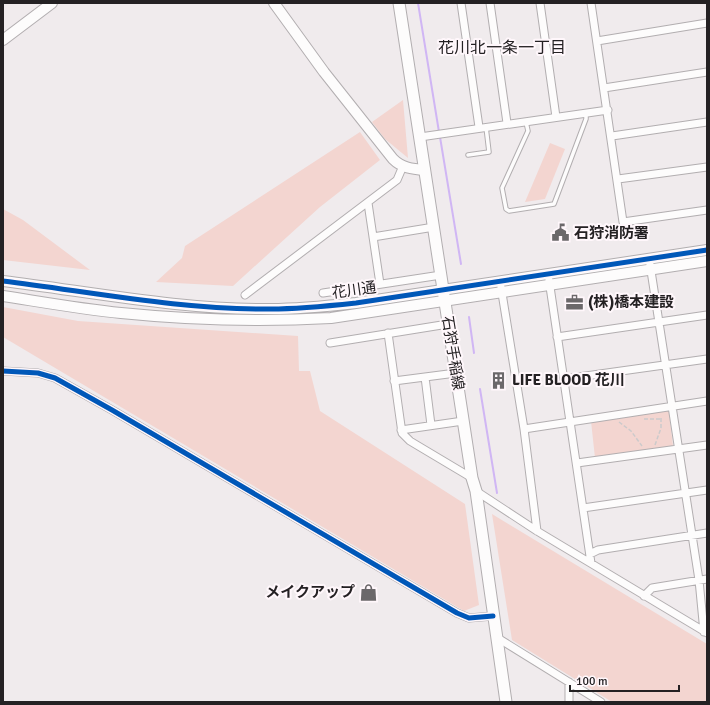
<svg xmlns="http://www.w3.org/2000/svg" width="710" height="705" font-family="Signika,'Noto Sans JP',sans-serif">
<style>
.green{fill:#f3d5d0}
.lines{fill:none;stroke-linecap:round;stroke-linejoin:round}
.stream{stroke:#d0b6f4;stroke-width:2}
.lane-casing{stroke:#b2aeb0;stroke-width:5.5}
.street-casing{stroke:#b2aeb0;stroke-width:9}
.secondary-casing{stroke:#b2aeb0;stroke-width:12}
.primary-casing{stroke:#b2aeb0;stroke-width:13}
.path{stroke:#cccacb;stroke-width:1.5;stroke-dasharray:4 2;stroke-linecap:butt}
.lane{stroke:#fdfcfc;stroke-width:3.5}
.street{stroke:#fdfcfc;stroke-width:7}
.secondary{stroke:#fdfcfc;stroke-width:10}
.primary{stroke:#fdfcfc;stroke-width:11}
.cycleway-casing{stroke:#fff7fb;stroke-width:8}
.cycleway{stroke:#0057b8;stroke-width:5}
.labels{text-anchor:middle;stroke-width:4;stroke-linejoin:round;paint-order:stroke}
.poi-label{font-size:15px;font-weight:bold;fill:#242123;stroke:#fff7fb;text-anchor:start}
.street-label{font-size:15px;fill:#242123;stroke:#fff7fb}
.neighbourhood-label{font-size:16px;fill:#242123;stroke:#fff7fb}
</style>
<rect width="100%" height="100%" fill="#f0ebed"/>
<!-- green -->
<path class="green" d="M403 100 408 158 385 139 372 122Z
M360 132 380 160 320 207 233 286 156 282 182 258 185 246Z
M550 143 565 149 545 199 525 202Z
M3 209 23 220 90 270 3 260Z
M3 307 78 321 298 336 299 371H310L320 411 465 504 479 605 464 611 3 337Z
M667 410 669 412 673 446 672 447 595 458 591 421Z
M492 514 707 644V702H612L512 640Z"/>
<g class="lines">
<!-- stream -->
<path class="stream" d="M418 3 439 132
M440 137 461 264
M469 317 474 353
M480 389 497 493"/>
<defs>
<path id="lane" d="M526 122 528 131 502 188 506 209 509 211 554 204 586 119V113
M468 155 489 152 486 127"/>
<path id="street" d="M461 3 479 127
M490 3 507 123
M540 3 556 117
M591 3 623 222 707 210
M597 41 707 23
M604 88 707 72
M612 136 707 122
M420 137 608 110
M618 179 707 167
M368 203 380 284
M373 237 434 227
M649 258 699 580 704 632
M549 280 591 563
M501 287 524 429 537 531
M323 293 441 275
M245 295 397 180 403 166
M388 333 402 433 410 441 472 478
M557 337 707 315
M330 343 448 324
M3 371 38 373 55 378 112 410 457 613 469 618 493 616
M425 377 431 425
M564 379 707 359
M394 381 456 373
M524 429 707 401
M401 430 463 421
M577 463 707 445
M476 491 537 531 707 633
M583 508 707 490
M590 554 598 550 707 533
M644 596 652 588 707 579
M496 637 601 702
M569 682V702"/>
<path id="secondary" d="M274 3 324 72 393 159C402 168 412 169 425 170
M3 40 52 3
M3 281C92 292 182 310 271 309 300 309 328 306 356 303L707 250
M3 296C42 302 81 309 121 313 190 320 261 322 331 318L707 261"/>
<path id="primary" d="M399 3 472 478 476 491 506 702"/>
</defs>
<!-- lane casing -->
<use href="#lane" class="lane-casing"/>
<!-- street casing -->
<use href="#street" class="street-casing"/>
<!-- secondary casing -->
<use href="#secondary" class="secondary-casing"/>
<!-- primary casing -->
<use href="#primary" class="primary-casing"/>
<!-- path -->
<path class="path" d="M644 419H662
M619 422 631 431 642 446
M655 445 661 428V416"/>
<!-- lane -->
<use href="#lane" class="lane"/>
<!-- street -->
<use href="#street" class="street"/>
<!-- secondary -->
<use href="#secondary" class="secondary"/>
<!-- primary -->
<use href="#primary" class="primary"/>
<defs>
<path id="cycleway" d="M3 281C92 292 182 310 271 309 300 309 328 306 356 303L707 250
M3 371 38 373 55 378 112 410 457 613 469 618 493 616"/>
</defs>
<!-- cycleway casing -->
<use href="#cycleway" class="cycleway-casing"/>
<!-- cycleway -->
<use href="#cycleway" class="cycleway"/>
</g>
<!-- icons -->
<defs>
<symbol id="civic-bare" viewBox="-9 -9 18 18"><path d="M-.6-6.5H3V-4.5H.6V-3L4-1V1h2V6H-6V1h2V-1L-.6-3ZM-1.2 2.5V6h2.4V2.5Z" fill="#6b686a" stroke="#fff7fb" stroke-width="2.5" paint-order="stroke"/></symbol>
<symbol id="office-bare" viewBox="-9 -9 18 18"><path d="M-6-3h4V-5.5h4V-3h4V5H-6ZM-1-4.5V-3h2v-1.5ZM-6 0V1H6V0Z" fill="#6b686a" stroke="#fff7fb" stroke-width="2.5" paint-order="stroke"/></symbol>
<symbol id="building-bare" viewBox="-9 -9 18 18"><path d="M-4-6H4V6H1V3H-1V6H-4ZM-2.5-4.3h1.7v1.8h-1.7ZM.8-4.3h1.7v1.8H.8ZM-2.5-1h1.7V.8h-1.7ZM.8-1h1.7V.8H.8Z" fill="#6b686a" stroke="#fff7fb" stroke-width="2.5" paint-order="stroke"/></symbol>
<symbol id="shop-bare" viewBox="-9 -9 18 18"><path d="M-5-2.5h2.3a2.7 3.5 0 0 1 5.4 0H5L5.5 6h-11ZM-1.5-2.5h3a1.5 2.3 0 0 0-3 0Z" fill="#6b686a" stroke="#fff7fb" stroke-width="2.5" paint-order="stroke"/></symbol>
</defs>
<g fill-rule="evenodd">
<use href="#civic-bare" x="548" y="220" width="25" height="25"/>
<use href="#office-bare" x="562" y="290" width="25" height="25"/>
<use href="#building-bare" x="486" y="368" width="25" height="25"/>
<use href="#shop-bare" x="356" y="580" width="25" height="25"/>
</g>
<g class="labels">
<!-- poi labels -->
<g class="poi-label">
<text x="574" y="238">石狩消防署</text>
<text x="588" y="307">(株)橋本建設</text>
<text x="512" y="385">LIFE BLOOD 花川</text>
<text x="355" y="597" text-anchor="end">メイクアップ</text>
</g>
<!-- street labels -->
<g class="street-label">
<text transform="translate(354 290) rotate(-8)" y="5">花川通</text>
<text transform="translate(453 353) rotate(81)" y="5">石狩手稲線</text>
</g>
<!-- neighbourhood labels -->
<g class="neighbourhood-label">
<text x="502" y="53">花川北一条一丁目</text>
</g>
</g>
<!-- border -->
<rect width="710" height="705" fill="none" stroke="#242123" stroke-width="8"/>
<!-- scale -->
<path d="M570 685v6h109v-6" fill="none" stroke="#242123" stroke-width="2"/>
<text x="576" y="685" font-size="12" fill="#242123" stroke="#fff7fb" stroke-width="3" paint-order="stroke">100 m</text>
</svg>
